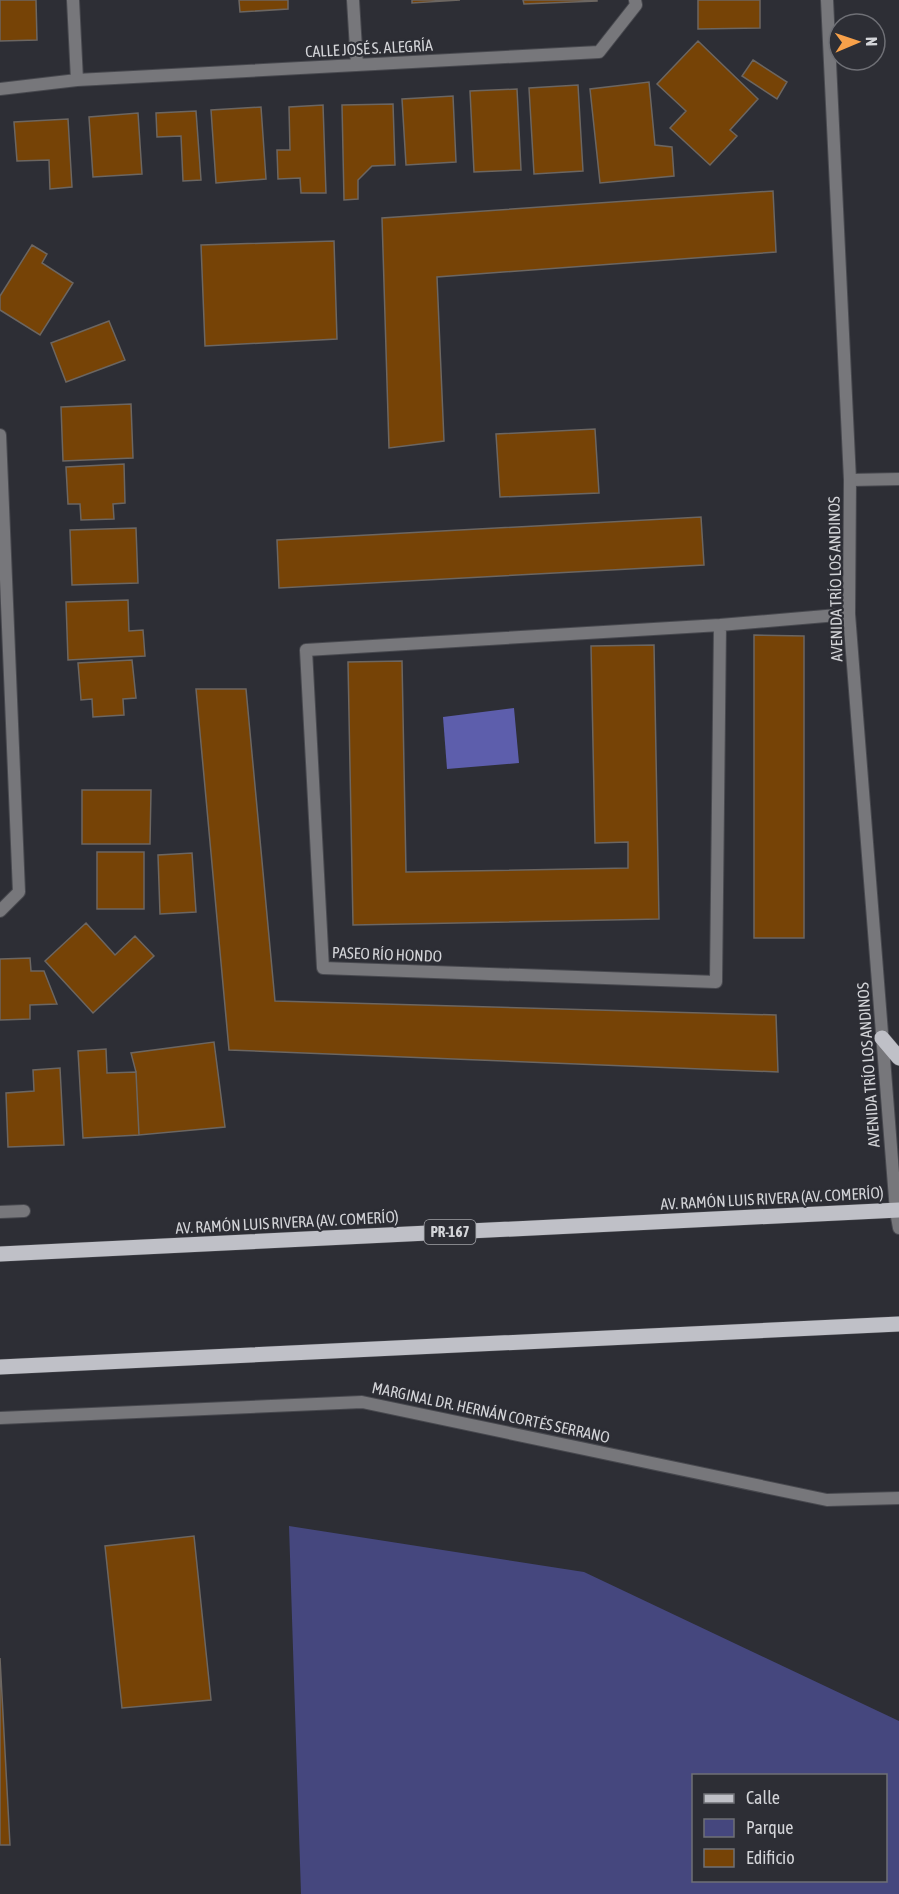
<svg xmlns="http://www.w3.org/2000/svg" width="899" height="1894" font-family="'Asap Condensed',sans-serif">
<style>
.green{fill:#45477e;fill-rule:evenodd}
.water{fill:#5d5eac}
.building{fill:#764306;stroke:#6c6661;stroke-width:1.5}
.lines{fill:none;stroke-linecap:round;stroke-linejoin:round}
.minor-casing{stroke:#48494f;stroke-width:14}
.tertiary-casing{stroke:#48494f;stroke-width:14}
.primary-casing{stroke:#48494f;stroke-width:16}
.minor{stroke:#77777b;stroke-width:12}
.tertiary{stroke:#77777b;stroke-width:12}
.primary{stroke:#bfc0c7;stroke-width:15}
.labels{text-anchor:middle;stroke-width:4.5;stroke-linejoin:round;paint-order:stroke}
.shield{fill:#2d2e35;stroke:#a1a2a7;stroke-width:1.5}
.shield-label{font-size:15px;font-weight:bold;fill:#d3d4d8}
.street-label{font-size:16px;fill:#d3d4d8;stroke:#2d2e35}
</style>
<rect width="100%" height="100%" fill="#2d2e35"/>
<!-- green -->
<path class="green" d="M289 1526 584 1572 899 1721V1894H301ZM694 1776H886V1880H694Z"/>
<!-- water -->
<path class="water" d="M514 708 519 763 447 769 443 717Z"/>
<!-- building -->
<path class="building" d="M0 0H36L37 40 0 41Z
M239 0H288V9L240 12Z
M412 0H460L412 3Z
M523 0H597V1L524 4Z
M698 0H760V28L698 29Z
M698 41 758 99 730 130 737 136 710 165 670 128 686 111 657 84Z
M753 60 787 82 777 99 742 76Z
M649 82 655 145 672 147 674 176 600 183 590 89Z
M578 85 583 171 534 174 529 88Z
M517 89 521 170 474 172 470 91Z
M453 96 456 162 406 165 402 99Z
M393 104 395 165 372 166 358 180V199L344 200 342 105Z
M323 105 326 193H301L300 178 278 179 277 150H290L289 107Z
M261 107 266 179 216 183 211 110Z
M196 111 201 180 183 181 181 136 157 137 156 113Z
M138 113 142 174 93 177 89 117Z
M68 119 72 187 50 189 49 160 17 161 14 122Z
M773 191 776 252 437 277 444 441 389 448 382 218Z
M334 241 337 339 205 346 201 245Z
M32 245 47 254 42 263 73 283 40 335 0 310V296Z
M109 321 125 360 66 382 51 343Z
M131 404 133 458 63 461 61 407Z
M595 429 599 493 500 497 496 434Z
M124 464 125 503 113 504 114 519 81 520 80 504H68L66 467Z
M701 517 704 565 279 588 277 540Z
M136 528 138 583 72 585 70 530Z
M128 600 129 631 143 630 145 656 68 660 66 602Z
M754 635 804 636V938H754Z
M654 645 659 919 353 925 348 662 402 661 406 872 628 868V842L595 843 591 646Z
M132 660 136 698 123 699 124 715 93 717 92 699 81 700 78 663Z
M196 689H246L275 1001 776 1015 778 1072 229 1050Z
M82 790H151L150 844H82Z
M97 852H144V909H97Z
M192 853 196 912 160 914 158 855Z
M86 923 115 955 135 936 154 956 93 1013 45 961Z
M30 958 31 971H44L57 1004 30 1005V1019L0 1020V959Z
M214 1042 225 1127 139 1135 136 1072 131 1053Z
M106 1049 107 1073 136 1072 139 1135 83 1138 78 1051Z
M60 1068 64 1145 8 1147 6 1093 34 1091 33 1070Z
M194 1536 211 1700 122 1708 105 1546Z
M0 1658 10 1845H0Z"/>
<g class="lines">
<defs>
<path id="minor" d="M73 0 77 80
M353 0 357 65
M0 89 77 80 599 52 636 5 635 0
M0 435 19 892 0 911
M850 480 899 479
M720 625 716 982 323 968 306 650 720 625 849 614
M0 1212 24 1211
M0 1418 362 1402 827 1500 899 1498"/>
<path id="tertiary" d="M827 0 850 480 849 614 896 1211 899 1228"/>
<path id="primary" d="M882 1038 899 1058
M0 1254 899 1210
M0 1367 899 1324"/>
</defs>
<!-- minor casing -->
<use href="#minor" class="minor-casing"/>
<!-- tertiary casing -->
<use href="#tertiary" class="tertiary-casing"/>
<!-- primary casing -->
<use href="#primary" class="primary-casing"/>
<!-- minor -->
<use href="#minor" class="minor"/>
<!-- tertiary -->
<use href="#tertiary" class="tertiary"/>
<!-- primary -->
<use href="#primary" class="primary"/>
</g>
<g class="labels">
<!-- shield labels -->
<rect class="shield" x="424.5" y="1220" width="51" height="24" rx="4.5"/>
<g class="shield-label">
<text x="450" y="1237">PR-167</text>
</g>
<!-- street labels -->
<g class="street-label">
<text transform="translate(369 48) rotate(-3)" y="6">CALLE JOSÉ S. ALEGRÍA</text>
<text transform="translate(835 579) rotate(-91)" y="6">AVENIDA TRÍO LOS ANDINOS</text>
<text transform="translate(387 954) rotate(2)" y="6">PASEO RÍO HONDO</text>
<text transform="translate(868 1065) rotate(-94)" y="6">AVENIDA TRÍO LOS ANDINOS</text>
<text transform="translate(772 1198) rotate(-3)" y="6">AV. RAMÓN LUIS RIVERA (AV. COMERÍO)</text>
<text transform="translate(287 1222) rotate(-3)" y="6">AV. RAMÓN LUIS RIVERA (AV. COMERÍO)</text>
<text transform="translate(491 1412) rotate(12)" y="6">MARGINAL DR. HERNÁN CORTÉS SERRANO</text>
</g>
</g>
<!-- legend -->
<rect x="692" y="1774" width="195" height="108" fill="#2d2e35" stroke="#6f7076" stroke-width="1.5"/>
<rect x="704" y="1794" width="30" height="9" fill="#bfc0c7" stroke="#6f7076" stroke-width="1.5"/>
<text x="746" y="1804" font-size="18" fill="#d3d4d8">Calle</text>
<rect x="704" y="1819" width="30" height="18" fill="#45477e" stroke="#6f7076" stroke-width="1.5"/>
<text x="746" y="1834" font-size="18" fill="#d3d4d8">Parque</text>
<rect x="704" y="1849" width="30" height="18" fill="#764306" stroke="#6f7076" stroke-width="1.5"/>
<text x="746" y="1864" font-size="18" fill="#d3d4d8">Edificio</text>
<!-- north arrow -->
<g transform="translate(857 42) rotate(88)"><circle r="28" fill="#2d2e35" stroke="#6f7076" stroke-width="1.5"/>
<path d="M0-4.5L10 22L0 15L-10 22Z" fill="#f8a14a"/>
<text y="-9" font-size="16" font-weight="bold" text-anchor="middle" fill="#d3d4d8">N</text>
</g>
</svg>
